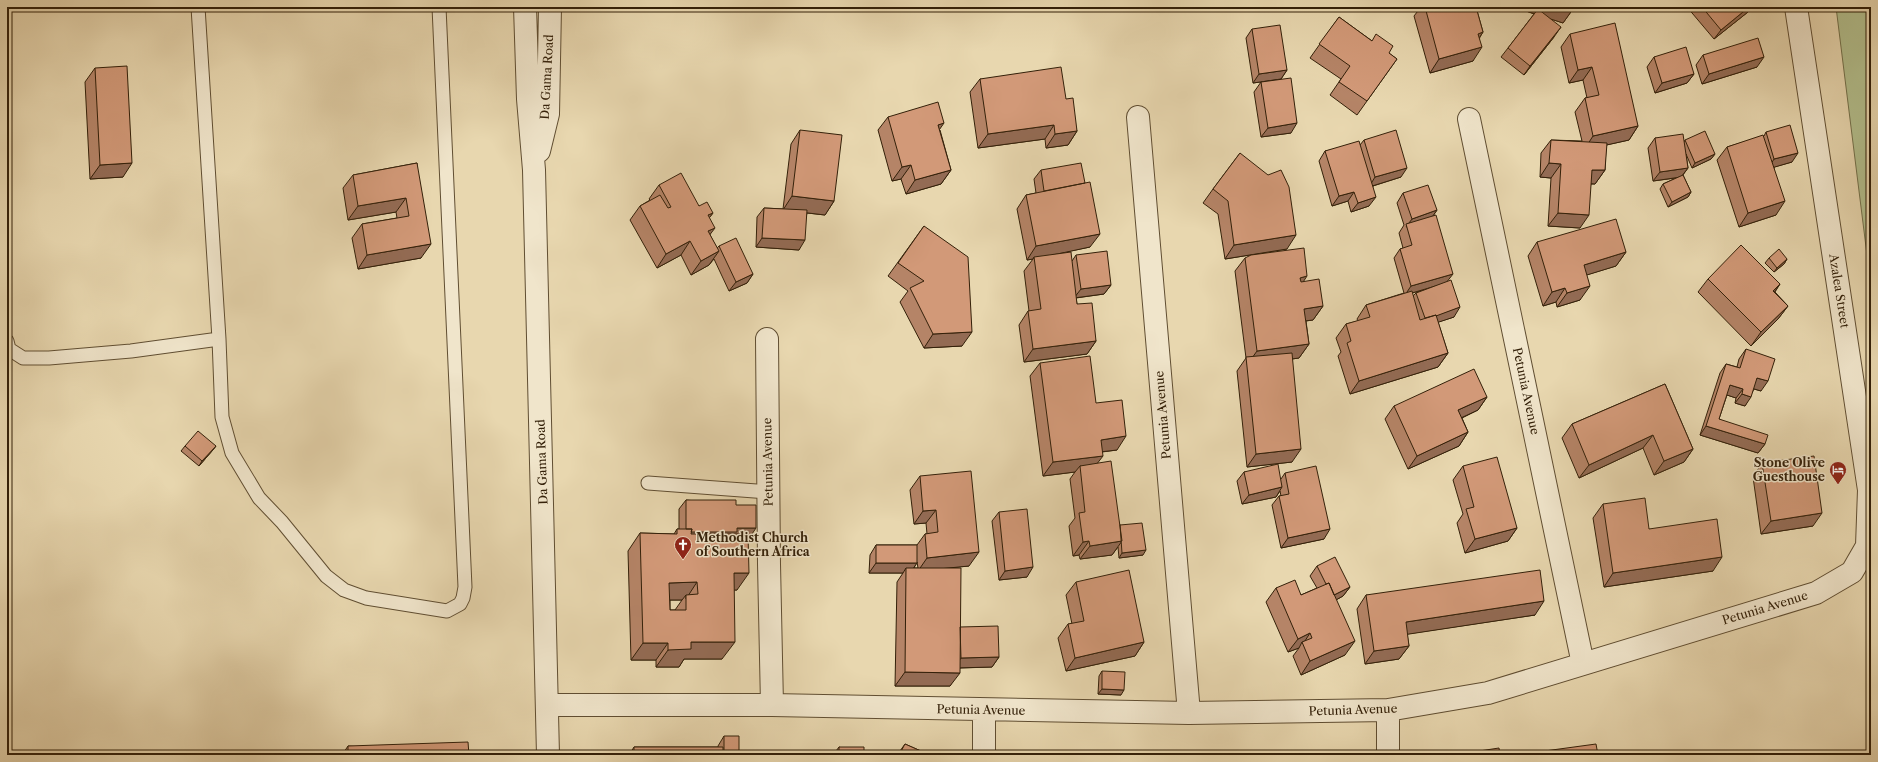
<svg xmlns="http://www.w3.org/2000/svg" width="1878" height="762" font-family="'Libre Caslon Text',serif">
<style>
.green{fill:#b3bf8d;stroke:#73704b}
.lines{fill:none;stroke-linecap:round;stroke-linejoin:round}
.service-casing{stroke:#604e32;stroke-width:15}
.minor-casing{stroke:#604e32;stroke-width:24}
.tertiary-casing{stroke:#604e32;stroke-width:24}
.service{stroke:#f0e5cb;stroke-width:13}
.minor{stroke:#f0e5cb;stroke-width:22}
.tertiary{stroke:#f0e5cb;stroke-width:22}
.wall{fill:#b58467;stroke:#332009;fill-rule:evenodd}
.shaded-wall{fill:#936b54;stroke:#332009}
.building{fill:#d29978;stroke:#332009;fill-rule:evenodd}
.labels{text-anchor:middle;stroke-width:3;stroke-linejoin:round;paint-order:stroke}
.street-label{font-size:12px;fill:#332009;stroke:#f0e5cb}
.poi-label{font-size:12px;font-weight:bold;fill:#332009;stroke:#f0e5cb;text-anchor:end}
</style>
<rect width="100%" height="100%" fill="#e8d7af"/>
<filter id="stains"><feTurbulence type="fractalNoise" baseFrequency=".005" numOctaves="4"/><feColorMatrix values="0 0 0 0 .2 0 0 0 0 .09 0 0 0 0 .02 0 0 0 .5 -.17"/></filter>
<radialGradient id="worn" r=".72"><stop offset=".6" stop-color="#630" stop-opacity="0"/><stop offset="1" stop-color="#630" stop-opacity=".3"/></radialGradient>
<!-- green -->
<path class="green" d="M1836 7H1871V287Z"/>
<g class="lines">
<defs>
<path id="service" d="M198 7 219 339 222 417 232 453 259 498 282 522 326 576 344 590 366 598 447 611 460 604 463 598 465 587 439 7
M7 341 9 349 23 358H49L131 351 219 339
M648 483 769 492"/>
<path id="minor" d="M1138 117 1189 713
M1469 119 1583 664
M767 339 769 564 772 705
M548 705H772L1189 713 1388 710 1488 693 1816 593 1852 572 1867 546 1869 490 1796 7
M984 755V710
M1388 755V710"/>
<path id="tertiary" d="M525 7 528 99 534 170 548 755
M539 151 548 114 550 7"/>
</defs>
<!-- service casing -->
<use href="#service" class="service-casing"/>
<!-- minor casing -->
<use href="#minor" class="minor-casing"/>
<!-- tertiary casing -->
<use href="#tertiary" class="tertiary-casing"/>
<!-- service -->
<use href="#service" class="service"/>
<!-- minor -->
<use href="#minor" class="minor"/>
<!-- tertiary -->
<use href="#tertiary" class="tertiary"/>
</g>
<!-- wall -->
<path class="wall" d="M1421 7H1476L1483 32 1480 37 1473 61 1430 73 1414 16Z
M1528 7H1573V9L1563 23 1551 19 1554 37 1524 75 1501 57 1508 48 1534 14 1526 11Z
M1687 7H1751L1748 12 1714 39Z
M1339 17 1397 59 1357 115 1330 95 1341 79 1310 58Z
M1252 29 1287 70 1281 79 1253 83 1246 38Z
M1570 34 1638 126 1629 140 1606 145 1605 170 1595 184H1591L1580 228 1548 226 1551 178 1540 177 1541 153 1551 140 1582 141 1575 112 1585 98H1587L1583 80 1569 83 1561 47Z
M1703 55 1757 67 1702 84 1696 65Z
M1654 57 1694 74 1687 83 1655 93 1647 67Z
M95 68 123 177 90 179 85 82Z
M980 79 1066 99 1077 131 1068 145 1046 148 1045 139 978 148 970 92Z
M1261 82 1291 133 1261 137 1254 92Z
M888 117 940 130 951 170 941 184 906 194 901 179 892 181 878 130Z
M800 130 834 201 825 215 807 213 799 250 756 247 757 217 764 208 783 209 791 144Z
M1766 132 1792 162 1774 167 1776 215 1739 227 1717 160 1727 147 1764 136Z
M1655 138 1684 142 1685 140 1715 154 1711 159 1692 168 1686 154 1688 168 1683 175 1691 192 1688 197 1668 207 1660 189 1663 184 1676 178 1653 181 1648 148Z
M1364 140 1401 177 1373 186 1369 206 1351 212 1348 201 1332 206 1319 161 1325 151 1360 145Z
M1240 153 1287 249 1225 259 1218 214 1203 203 1213 189Z
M417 163 421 258 358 269 352 238 362 224 397 218 396 212 348 220 343 188 353 175Z
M1041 170 1090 247 1056 254 1072 261 1076 255 1111 285 1104 294 1076 298 1077 304 1096 341 1087 354 1024 362 1019 325 1028 311H1029L1024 271 1033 259 1027 260 1017 209 1026 195 1036 193 1034 179Z
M659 185 713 213 709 218 710 235 717 248 719 246 753 274 747 283 729 291 714 259 709 265 691 275 681 255 657 268 630 220 640 206 650 200 649 199Z
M1403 193 1437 210 1433 216 1447 282 1454 317 1438 322 1448 353 1438 367 1350 394 1338 356 1341 352 1336 338 1346 324 1358 321 1357 319 1366 305 1404 293 1394 258 1400 249 1403 248 1399 233 1404 225 1397 203ZM1428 289 1416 293 1413 296 1412 293Z
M924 226 962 346 924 348 900 302 908 291 888 276Z
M1537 242 1626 252 1616 266 1586 275 1580 300 1557 307 1556 302 1543 306 1528 256Z
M1245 258 1323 306 1313 320 1306 321 1309 344 1299 358 1292 359V462L1247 467 1237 371 1246 358 1235 271Z
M1769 258 1787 259 1784 264 1774 272 1765 263Z
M1708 279 1780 284 1775 292 1788 306 1778 319 1751 346 1698 292Z
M1746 349 1761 391 1754 389 1745 406 1735 403 1736 398 1727 395 1719 419 1765 444 1758 453 1700 435 1720 373 1726 364 1737 367 1739 359Z
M1040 363 1096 403 1117 450 1102 452 1097 463 1120 525 1143 555 1119 558 1118 547 1112 555 1080 559 1079 555 1073 556 1069 526 1075 518 1070 479 1075 472 1043 476 1030 376Z
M1665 384 1693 449 1684 462 1654 475 1643 448 1579 478 1562 438 1572 424Z
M1487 397 1478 410 1462 418 1468 432 1459 446 1408 469 1385 419 1394 406Z
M185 446H216L212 451 199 466 181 451Z
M1762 463 1813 526 1761 534 1753 477Z
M1463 466 1517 528 1508 541 1465 553 1457 523 1463 514 1453 480Z
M1244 472 1281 479 1285 473 1324 539 1281 548 1272 505 1279 496H1281L1280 491 1276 497 1242 504 1237 481Z
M920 476 969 566 948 568 960 627 999 657 992 667 960 668 950 686H895L897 582 903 573H869L870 555 876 545H917L925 534H927L926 523 914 524 910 490ZM917 562 918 568H914Z
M686 500 736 505 750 537H748L737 590H734L722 659H684L679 667H656V660H631L628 551 640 533 674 534 677 529H679V509ZM670 600H682L675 610H670Z
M1603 504 1649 529 1713 571 1604 587 1593 518Z
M999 512 1027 577 999 580 992 521Z
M1317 566 1350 587 1343 596 1336 600 1345 655 1301 675 1293 656 1299 648 1288 652 1266 602 1276 588 1301 595 1317 588 1310 576Z
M1076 582 1144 642 1135 656 1066 671 1058 638 1068 624H1072L1066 595Z
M1366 595 1535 615 1407 634 1409 646 1399 659 1365 664 1357 609Z
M1102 671 1121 695 1098 694 1099 676Z
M724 736 739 755H629L634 747H718V746Z
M905 744 930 755H897Z
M348 746 469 755H342Z
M839 747 864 755H833Z"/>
<!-- shaded-wall -->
<path class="shaded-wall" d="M1529 7H1566L1573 9 1563 23 1526 11Z
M1749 7H1751L1748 12 1714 39 1721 30Z
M1561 27 1554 37 1524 75 1530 66Z
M1483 32 1474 46 1478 34Z
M1482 47 1473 61 1430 73 1439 59Z
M1764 57 1757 67 1702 84 1709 74Z
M1592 67 1583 80 1569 83 1578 70Z
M1287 70 1281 79 1253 83 1259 74Z
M1694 74 1687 83 1655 93 1662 83Z
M944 123 935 136 938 125Z
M1297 123 1291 133 1261 137 1268 128Z
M1054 125 1045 139 978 148 988 134Z
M1638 126 1629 140 1584 150 1593 136Z
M1077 131 1068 145 1046 148 1055 134Z
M1798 153 1792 162 1768 169 1774 159Z
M1715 154 1711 159 1692 168 1695 163Z
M132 163 123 177 90 179 100 165Z
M1549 163 1561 164 1551 178 1540 177Z
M911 165 901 179 892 181 902 167Z
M1407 168 1401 177 1369 187 1375 177Z
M1688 168 1681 177 1653 181 1660 172Z
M951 170 941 184 906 194 915 180Z
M1592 170H1605L1595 184 1583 183Z
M1354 192 1348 201 1332 206 1339 196Z
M1691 192 1688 197 1668 207 1672 202Z
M792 196 834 201 825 215 783 210Z
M1376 197 1369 206 1351 212 1358 203Z
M406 198 396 212 348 220 358 206Z
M1785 201 1776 215 1739 227 1748 213Z
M1437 210 1430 220 1406 227 1412 219Z
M713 213 703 226 708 215Z
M1558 213 1589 215 1580 228 1548 226Z
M715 228 705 241 708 231Z
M1100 234 1090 247 1034 259V257L1033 259 1027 260 1036 246Z
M1296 235 1287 249 1225 259 1234 245Z
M762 238 805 240 799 250 756 247Z
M690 241 681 255 657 268 666 254Z
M431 244 421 258 358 269 367 255Z
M719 251 709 265 691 275 701 261Z
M1626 252 1616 266 1574 279 1584 265Z
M1787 259 1784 264 1774 272 1777 268Z
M753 274 747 283 729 291 736 282Z
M1453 274 1446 283 1405 295 1411 286Z
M1307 276 1298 290 1300 278Z
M1780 284 1770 298 1773 291Z
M1111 285 1104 294 1074 298 1081 289Z
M1590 286 1580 300 1557 307 1567 293Z
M1565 288 1556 302 1543 306 1552 292Z
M1323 306 1313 320 1295 322 1304 309Z
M1788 306 1778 319 1751 346 1761 332Z
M1460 307 1454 317 1418 329 1425 319Z
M972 332 962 346 924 348 933 334Z
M1096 341 1087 354 1024 362 1033 349Z
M1309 344 1299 358 1247 365 1257 351Z
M1448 353 1438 367 1350 394 1359 381Z
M1757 378 1768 381 1761 391 1751 388Z
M1730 385 1743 389 1736 398 1724 394Z
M1742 394 1751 397 1745 406 1735 403Z
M1487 397 1478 410 1448 424 1458 410Z
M1706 426 1765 444 1758 453 1700 435Z
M1468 432 1459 446 1408 469 1417 456Z
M1653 435 1643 448 1579 478 1589 465Z
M1126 436 1117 450 1091 453 1101 440Z
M216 446 212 451 199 466 202 461Z
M1301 449 1292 462 1247 467 1256 454Z
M1693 449 1684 462 1654 475 1664 461Z
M1103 456 1093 469 1080 466 1075 472 1043 476 1053 462Z
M1282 487 1276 497 1242 504 1249 495Z
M936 510 926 523 914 524 923 511Z
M1822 513 1813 526 1761 534 1771 521Z
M737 528H756L750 537H733L679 542 686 532Z
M1517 528 1508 541 1465 553 1475 539Z
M1330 529 1324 539 1281 548 1288 538Z
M1089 541 1079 555 1073 556 1083 542Z
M1122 541 1112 555 1080 559 1090 546Z
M1146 550 1143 555 1119 558 1122 553Z
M979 552 969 566 918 571 927 558Z
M1722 557 1713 571 1604 587 1613 573Z
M876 563H917L910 573 906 568 903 573H869Z
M1033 567 1027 577 999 580 1005 571Z
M734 573H749L737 590H722Z
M697 582 686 599V595L682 600H657L669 583Z
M1350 587 1343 596 1325 606 1332 596Z
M1544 601 1535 615 1396 636 1406 622Z
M1310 633 1303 644 1302 642 1299 648 1288 652 1298 639Z
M1355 641 1345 655 1301 675 1310 661Z
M691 642H735L722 659H684L679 667H656L668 650Z
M1144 642 1135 656 1066 671 1075 658Z
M643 643H668L656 660H631Z
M1409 646 1399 659 1365 664 1374 651Z
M999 657 992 667 954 668 961 658Z
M905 672 960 673 950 686H895Z
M1102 689 1124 690 1121 695 1098 694Z"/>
<!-- building -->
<path class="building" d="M1425 7H1476L1483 32 1478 34 1482 47 1439 59Z
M1566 7H1573V9Z
M1702 7H1749L1721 30Z
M1538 9 1561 27 1530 66 1508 48Z
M1339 17 1372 41 1376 34 1393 46 1389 53 1397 59 1367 101 1339 82 1350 66 1319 44Z
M1615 23 1638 126 1593 136 1585 98 1599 95 1592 67 1578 70 1570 34Z
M1280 25 1287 70 1259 74 1252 29Z
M1758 38 1764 57 1709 74 1703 55Z
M1686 47 1694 74 1662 83 1654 57Z
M127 66 132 163 100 165 95 68Z
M1061 67 1066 99 1073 98 1077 131 1055 134 1054 125 988 134 980 79Z
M1291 78 1297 123 1268 128 1261 82Z
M938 102 944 123 938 125 951 170 915 180 911 165 902 167 888 117Z
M1790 125 1798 153 1774 159 1766 132Z
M800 130 842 135 834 201 792 196Z
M1396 130 1407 168 1375 177 1364 140Z
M1705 131 1715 154 1695 163 1685 140Z
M1683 134 1688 168 1660 172 1655 138Z
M1763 135 1785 201 1748 213 1727 147Z
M1551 140 1607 143 1605 170H1592L1589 215 1558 213 1561 164 1549 163Z
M1359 141 1376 197 1358 203 1354 192 1339 196 1325 151Z
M1240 153 1268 175 1281 170 1289 187 1296 235 1234 245 1228 201 1213 189Z
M417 163 431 244 367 255 362 224 409 216 406 198 358 206 353 175Z
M1081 163 1085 183 1044 191 1041 170Z
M681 173 699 206 707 202 713 213 708 215 715 228 708 231 719 251 701 261 690 241 666 254 640 206 660 195 668 208 671 207 659 185Z
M1683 175 1691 192 1672 202 1663 184Z
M1090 182 1100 234 1036 246 1026 195Z
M1428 185 1437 210 1412 219 1403 193Z
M764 208 807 210 805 240 762 238Z
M1436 215 1453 274 1411 286 1400 249 1412 245 1406 224Z
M1616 219 1626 252 1584 265 1590 286 1567 293 1565 288 1552 292 1537 242Z
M924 226 968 257 972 332 933 334 910 288 924 281 898 263Z
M736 238 753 274 736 282 719 246Z
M1741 245 1780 284 1773 291 1788 306 1761 332 1708 279Z
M1304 248 1307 276 1300 278 1301 282 1319 279 1323 306 1304 309 1309 344 1257 351 1245 258 1251 255Z
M1779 249 1787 259 1777 268 1769 258Z
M1107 251 1111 285 1081 289 1076 255Z
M1071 252 1077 304 1092 303 1096 341 1033 349 1028 311 1041 309 1034 257Z
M1451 280 1460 307 1436 316V315L1425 318 1416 293Z
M1412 291 1420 320 1436 315 1448 353 1359 381 1347 343 1351 341 1346 324 1370 317 1366 305Z
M1746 349 1775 359 1768 381 1757 378 1751 397 1742 394 1743 389 1730 385 1719 419 1768 435 1765 444 1706 426 1726 364 1740 368Z
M1292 353 1301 449 1256 454 1246 357Z
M1090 356 1096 403 1122 400 1126 436 1101 440 1103 456 1053 462 1040 363Z
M1474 369 1487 397 1458 410 1468 432 1417 456 1394 406Z
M1665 384 1693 449 1664 461 1653 435 1589 465 1572 424Z
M198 431 216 446 202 461 185 446Z
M1814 456 1822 513 1771 521 1762 463Z
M1497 457 1517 528 1475 539 1466 509 1474 507 1463 466Z
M1111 461 1122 541 1090 546 1089 541 1083 542 1079 513 1085 512 1080 466Z
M1278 464 1282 487 1249 495 1244 472Z
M1316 466 1330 529 1288 538 1279 496 1289 494 1285 473Z
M971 471 979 552 927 558 925 534 938 532 936 510 923 511 920 476Z
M1645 498 1649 529 1717 519 1722 557 1613 573 1603 504Z
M686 500H736V505H756V528H737V532H691L692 529H686Z
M1027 509 1033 567 1005 571 999 512Z
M1142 523 1146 550 1122 553 1120 525Z
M677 529H692L691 534H748L749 573H734L735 642H691V649L668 650V643H643L640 533 677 534ZM697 582 698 594 686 595V610H670L669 583Z
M876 545H917V563H876Z
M1335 557 1350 587 1334 595 1329 583 1326 584 1317 566Z
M906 568H961L960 673 905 672Z
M1129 570 1144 642 1075 658 1068 624 1084 621 1076 582Z
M1540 570 1544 601 1406 622 1409 646 1374 651 1366 595Z
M1295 580 1301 595 1329 583 1355 641 1310 661 1302 642 1312 638 1310 633 1298 639 1276 588Z
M998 626 999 657 961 658 960 627Z
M1102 671 1125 672 1124 690 1102 689Z
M724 736H739V755H724Z
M468 742 469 755H348V746Z
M905 744 930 755H899Z
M1596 744 1598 755H1530V753Z
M634 747H723V755H634Z
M839 747H864V755H839Z
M1499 748 1500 755H1453Z
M1156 752V755H1141Z"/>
<!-- icons -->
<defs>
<symbol id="hotel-pin" viewBox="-11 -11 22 30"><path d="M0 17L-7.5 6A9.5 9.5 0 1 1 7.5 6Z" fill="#8f2418" stroke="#f0e5cb"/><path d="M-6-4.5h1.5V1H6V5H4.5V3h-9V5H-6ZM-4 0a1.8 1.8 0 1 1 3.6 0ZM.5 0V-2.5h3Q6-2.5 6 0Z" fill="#fff"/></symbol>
<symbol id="church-pin" viewBox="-11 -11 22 30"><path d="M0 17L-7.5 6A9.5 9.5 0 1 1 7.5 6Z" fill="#8f2418" stroke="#f0e5cb"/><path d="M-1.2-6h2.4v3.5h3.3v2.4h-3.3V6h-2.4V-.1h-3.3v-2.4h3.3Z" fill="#fff"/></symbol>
</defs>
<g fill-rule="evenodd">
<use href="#hotel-pin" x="1828" y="460" width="20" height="27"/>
<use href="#church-pin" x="673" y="535" width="20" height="27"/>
</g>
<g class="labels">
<!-- street labels -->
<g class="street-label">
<text transform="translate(547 77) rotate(-87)" y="4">Da Gama Road</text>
<text transform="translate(1839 291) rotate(81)" y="4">Azalea Street</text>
<text transform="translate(1526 391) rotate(78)" y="4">Petunia Avenue</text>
<text transform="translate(1163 415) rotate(-95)" y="4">Petunia Avenue</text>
<text transform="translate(542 462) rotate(-92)" y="4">Da Gama Road</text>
<text transform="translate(768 462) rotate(-91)" y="4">Petunia Avenue</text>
<text transform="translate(1765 608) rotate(-17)" y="4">Petunia Avenue</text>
<text transform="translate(981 710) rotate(1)" y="4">Petunia Avenue</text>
<text transform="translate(1353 710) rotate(-2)" y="4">Petunia Avenue</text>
</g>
<!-- poi labels -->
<g class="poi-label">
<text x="1825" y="467">Stone Olive<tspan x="1825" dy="14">Guesthouse</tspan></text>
<text x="696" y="542" text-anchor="start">Methodist Church<tspan x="696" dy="14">of Southern Africa</tspan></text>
</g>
</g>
<!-- margin -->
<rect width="1878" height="762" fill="none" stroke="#e8d7af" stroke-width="24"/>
<rect x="8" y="8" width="1862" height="746" fill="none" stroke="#332009" stroke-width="2"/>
<rect x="12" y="12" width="1854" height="738" fill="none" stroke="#332009"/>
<rect width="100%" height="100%" filter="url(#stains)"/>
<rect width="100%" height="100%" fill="url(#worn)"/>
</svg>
